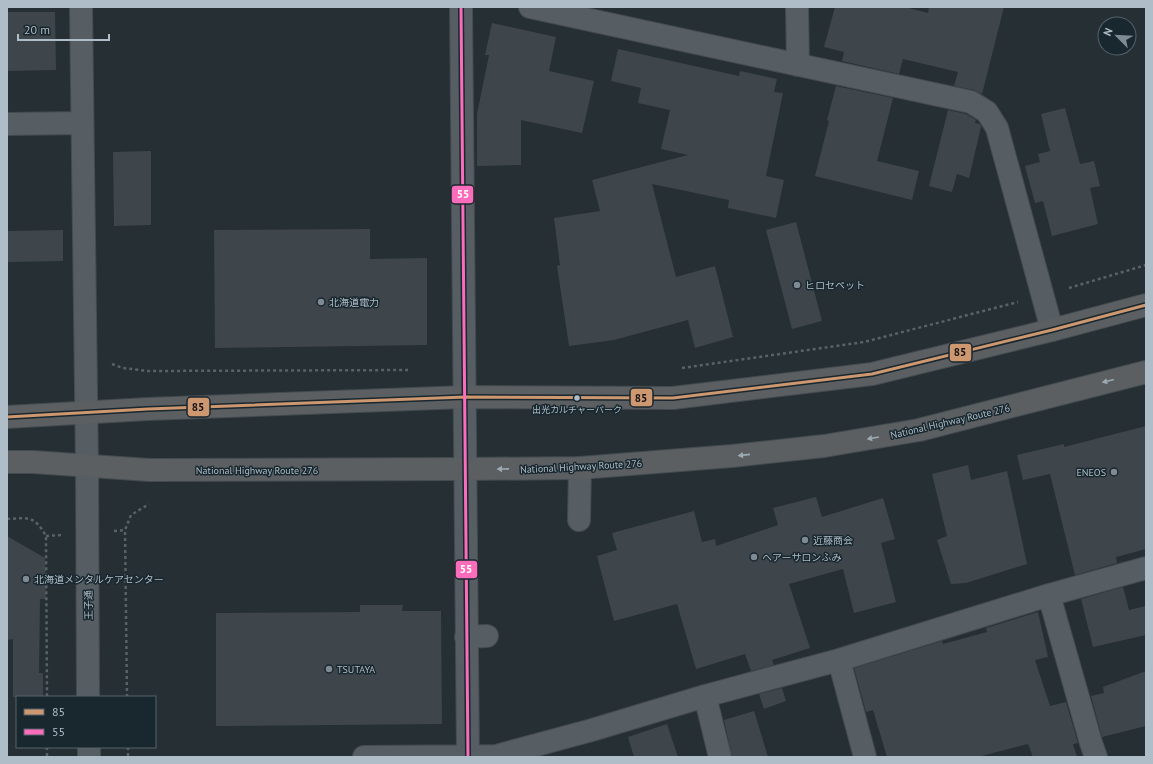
<svg xmlns="http://www.w3.org/2000/svg" width="1153" height="764" font-family="'PT Sans','Noto Sans JP',sans-serif">
<style>
.building{fill:#3e464b}
.lines{fill:none;stroke-linecap:round;stroke-linejoin:round}
.minor-casing{stroke:#444b4f;stroke-width:24}
.highway-casing{stroke:#424b50;stroke-width:24}
.path{stroke:#596266;stroke-width:2.5;stroke-dasharray:3 3;stroke-linecap:butt}
.minor{stroke:#565d63;stroke-width:22}
.highway{stroke:#5b5f62;stroke-width:22}
.bus-1-casing{stroke:#19272f;stroke-width:6}
.bus-2-casing{stroke:#19272f;stroke-width:6}
.bus-1{stroke:#cd976f;stroke-width:3}
.bus-2{stroke:#fb6dba;stroke-width:3}
.oneway{fill:#9daab3}
.poi-dot{fill:#7e8b94;stroke:#19272f;stroke-width:1.5}
.bus-dot{fill:#aebdc7;stroke:#19272f;stroke-width:1.5}
.labels{text-anchor:middle;stroke-width:3;stroke-linejoin:round;paint-order:stroke}
.bus-label{font-size:9px;fill:#aebdc7;stroke:#19272f}
.poi-label{font-size:10px;fill:#aebdc7;stroke:#19272f;text-anchor:start}
.street-label{font-size:10px;fill:#aebdc7;stroke:#19272f}
.line-badge{stroke:#19272f;stroke-width:1.5}
.badge-label{font-size:11px;text-anchor:middle;font-weight:bold;fill:#fff}
.pale-badge-label{font-size:11px;text-anchor:middle;font-weight:bold;fill:#111}
</style>
<rect width="100%" height="100%" fill="#262f34"/>
<!-- building -->
<path class="building" d="M835 7H905L928 13 929 7H1004L982 94 974 90 954 86 958 72 903 59 899 74 842 61 844 52 824 47Z
M7 12H55L56 70 7 71Z
M492 23 556 37 549 71 594 81 582 133 521 120V165L477 166V114L489 55H485Z
M618 49 739 76 740 71 777 79 774 92 783 93 766 176 784 180 776 218 728 208 729 200 652 184 676 277 715 266 733 337 695 348 688 320 614 340 569 346 557 266 560 265 554 218 600 211 592 180 688 155 661 149 670 110 638 103 641 88 611 81Z
M836 86 893 98 877 161 919 171 912 200 815 176 829 121 827 120Z
M1065 108 1080 164 1094 161 1100 186 1090 188 1098 224 1052 236 1043 201 1035 203 1025 166 1040 162 1038 154 1050 151 1041 114Z
M948 110 966 114 976 120 975 123 980 124 981 127 969 178 957 174 952 192 929 186Z
M151 151V225L114 226 113 152Z
M796 222 822 321 792 329 766 230Z
M370 229V259L427 258V345L215 348 214 230Z
M63 230V261L8 262V231Z
M1146 426V549L1116 557 1117 563 1075 575 1050 474 1023 480 1017 455 1064 444V447Z
M968 465 971 480 1007 471 1027 564 966 583 951 584 937 540 947 536 932 474Z
M816 497 822 517 883 498 895 539 881 543 896 602 854 613 843 569 789 584 810 648 772 660 774 665 751 671 745 654 696 669 677 604 614 621 597 556 617 550 612 533 694 511 702 542 715 539 716 546 778 525 773 508Z
M7 536 45 558 46 599H40L39 673H43V697H13V639L7 640Z
M1123 587 1129 610 1146 606V635L1093 647 1081 599Z
M360 605H403L402 611H441L442 724 216 726V613L360 612Z
M1038 612 1048 657 1035 660 1050 706 1066 702 1078 743 1073 744 1077 757H1033L1028 744 978 757H887L873 710 866 712 854 668 942 641 943 644 987 632 986 628Z
M1146 671V726L1102 737 1091 696 1104 693 1103 687Z
M782 688 786 701 764 709 759 694Z
M754 711 768 757H732L724 720Z
M667 724 678 757H634L628 737Z"/>
<g class="lines">
<defs>
<path id="minor" d="M81 7 87 466 88 697
M461 7 468 757
M530 7 971 102 987 112 997 128 1052 330
M797 7 798 65
M7 124 82 123
M579 520 580 468
M1049 595 1091 743 1096 757
M466 637 487 636
M839 660 865 757
M705 696 720 757
M89 747V757
M364 757 496 756 592 730 705 696 839 660 1049 595 1146 568"/>
<path id="highway" d="M7 417 148 409 465 397 673 398 872 374 1052 330 1146 305
M7 462H33L149 470 465 469 580 468 732 456 824 446 919 430 1146 372"/>
</defs>
<!-- minor casing -->
<use href="#minor" class="minor-casing"/>
<!-- highway casing -->
<use href="#highway" class="highway-casing"/>
<!-- path -->
<path class="path" d="M1069 288 1146 265
M112 364 123 368 148 371 411 370
M682 368 864 342 1018 302
M7 519C29 518 34 515 46 536L47 697
M114 531 125 530
M46 536 61 535
M127 697 125 530 131 515 149 504
M47 747V757
M128 747V757"/>
<!-- minor -->
<use href="#minor" class="minor"/>
<!-- highway -->
<use href="#highway" class="highway"/>
<defs>
<path id="bus-1" d="M7 417 148 409 465 397 673 398 872 374 1052 330 1146 305"/>
<path id="bus-2" d="M461 7 468 757"/>
</defs>
<!-- bus-1 casing -->
<use href="#bus-1" class="bus-1-casing"/>
<!-- bus-2 casing -->
<use href="#bus-2" class="bus-2-casing"/>
<!-- bus-1 -->
<use href="#bus-1" class="bus-1"/>
<!-- bus-2 -->
<use href="#bus-2" class="bus-2"/>
</g>
<!-- one-way arrows -->
<defs><path id="oneway-solid" d="M-6-.8H1V-3.2L6.5 0L1 3.2V.8H-6Z"/></defs>
<g class="oneway">
<use href="#oneway-solid" transform="translate(1108 381) rotate(166)"/>
<use href="#oneway-solid" transform="translate(873 438) rotate(170)"/>
<use href="#oneway-solid" transform="translate(744 455) rotate(174)"/>
<use href="#oneway-solid" transform="translate(503 469) rotate(179)"/>
</g>
<!-- markers -->
<g class="poi-dot">
<circle cx="797" cy="285" r="4"/>
<circle cx="321" cy="302" r="4"/>
<circle cx="1114" cy="472" r="4"/>
<circle cx="805" cy="540" r="4"/>
<circle cx="754" cy="557" r="4"/>
<circle cx="26" cy="579" r="4"/>
<circle cx="329" cy="669" r="4"/>
</g>
<circle class="bus-dot" cx="577" cy="398" r="3.5"/>
<g class="labels">
<!-- bus labels -->
<g class="bus-label">
<text x="577" y="413">出光カルチャーパーク</text>
</g>
<!-- poi labels -->
<g class="poi-label">
<text x="805" y="289">ヒロセペット</text>
<text x="329" y="306">北海道電力</text>
<text x="1106" y="476" text-anchor="end">ENEOS</text>
<text x="813" y="544">近藤商会</text>
<text x="762" y="561">ヘアーサロンふみ</text>
<text x="34" y="583">北海道メンタルケアセンター</text>
<text x="337" y="673">TSUTAYA</text>
</g>
<!-- street labels -->
<g class="street-label">
<text transform="translate(950 421) rotate(-13)" y="4">National Highway Route 276</text>
<text transform="translate(581 466) rotate(-3)" y="4">National Highway Route 276</text>
<text x="257" y="474">National Highway Route 276</text>
<text transform="translate(88 605) rotate(-91)" y="4">王子通</text>
</g>
</g>
<g class="line-badge">
<rect x="451" y="185" width="23" height="19" rx="4" fill="#fb6dba"/>
<rect x="949" y="343" width="23" height="19" rx="4" fill="#cd976f"/>
<rect x="630" y="388" width="23" height="19" rx="4" fill="#cd976f"/>
<rect x="187" y="397" width="23" height="20" rx="4" fill="#cd976f"/>
<rect x="455" y="560" width="23" height="19" rx="4" fill="#fb6dba"/>
</g>
<g class="badge-label">
<text x="463" y="198">55</text>
<text x="466" y="573">55</text>
</g>
<g class="pale-badge-label">
<text x="960" y="356">85</text>
<text x="641" y="402">85</text>
<text x="198" y="411">85</text>
</g>
<!-- border -->
<rect width="1153" height="764" fill="none" stroke="#aebdc7" stroke-width="16"/>
<!-- legend -->
<rect x="16" y="696" width="140" height="52" fill="#19272f" stroke="#55636c"/>
<rect x="24" y="709" width="20" height="6" fill="#cd976f" stroke="#55636c"/>
<text x="52" y="716" font-size="12" fill="#aebdc7">85</text>
<rect x="24" y="729" width="20" height="6" fill="#fb6dba" stroke="#55636c"/>
<text x="52" y="736" font-size="12" fill="#aebdc7">55</text>
<!-- north arrow -->
<g transform="translate(1117 36) rotate(294)"><circle r="19" fill="#19272f" stroke="#55636c"/>
<path d="M0-3L7 15L0 10L-7 15Z" fill="#7e8b94"/>
<text y="-6" font-size="11" font-weight="bold" text-anchor="middle" fill="#aebdc7">N</text>
</g>
<!-- scale -->
<path d="M18 34v6h91v-6" fill="none" stroke="#aebdc7" stroke-width="2"/>
<text x="24" y="34" font-size="12" fill="#aebdc7" stroke="#19272f" stroke-width="3" paint-order="stroke">20 m</text>
</svg>
